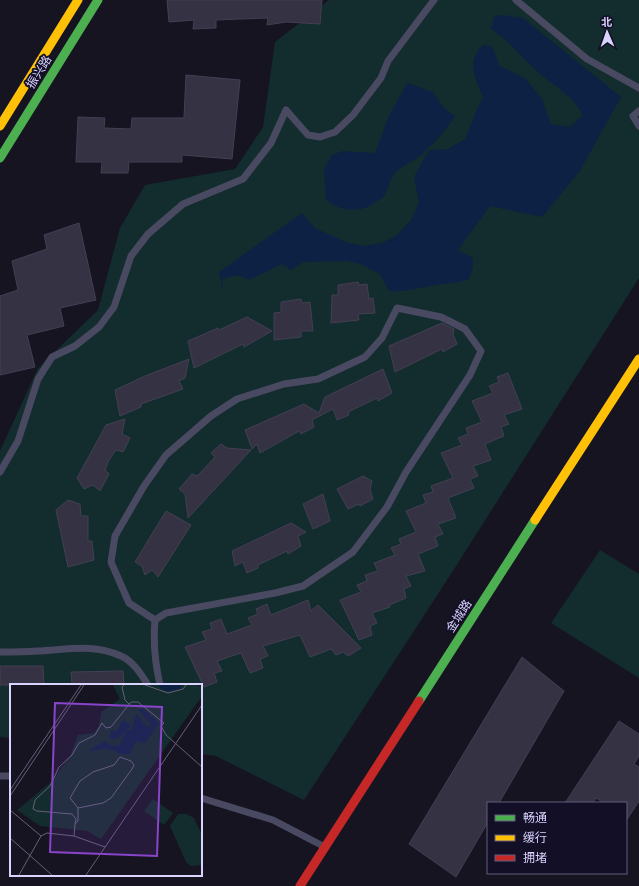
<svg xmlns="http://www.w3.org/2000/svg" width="639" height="886" font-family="'Alegreya Sans','Noto Sans SC',sans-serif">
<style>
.green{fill:#132c2d}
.water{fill:#0d2144}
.building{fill:#343243;stroke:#433f54}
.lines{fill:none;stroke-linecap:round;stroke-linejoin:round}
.lane{stroke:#4a4962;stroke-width:7}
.fast{stroke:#4caf50;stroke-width:9}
.slow{stroke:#ffc107;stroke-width:9}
.jam{stroke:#c62828;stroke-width:9}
.labels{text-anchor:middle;stroke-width:3.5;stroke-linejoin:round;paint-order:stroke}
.street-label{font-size:12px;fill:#d9d4ff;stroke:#130f26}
.inset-road{fill:none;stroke:#64617a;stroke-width:1}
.view{fill:#8945c9;fill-opacity:0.15;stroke:#8945c9;stroke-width:2}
.inset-edge{fill:none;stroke:#d9d4ff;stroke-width:2}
</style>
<rect width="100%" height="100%" fill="#161421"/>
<!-- green -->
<path class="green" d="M329 0H639V278L451 574 304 800 216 756 201 754V685H11V738L0 737V451L38 368 98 310 120 228 145 185 235 169 263 127 275 42Z
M600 550 639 574V678L551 623Z"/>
<!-- water -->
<path class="water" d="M503 15 523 18 621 97 579 172 542 217 490 206 458 250 473 258V267L469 279C456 284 448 283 436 285 420 288 406 292 389 291L380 274 361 264 346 261 303 262 291 270 282 264 249 280 238 275 222 279 223 293 219 272 302 213 315 228 348 243 364 246 382 243 397 235 411 220 419 202 414 177 429 150 448 149 465 139 477 109 483 98C476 78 465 63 483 45L492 47 500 66 526 79 542 99 551 124 570 127 583 115C570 92 554 87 537 71 521 57 509 40 491 29L494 16Z
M407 83 433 92 443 107 455 116C444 133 432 146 417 158 410 163 402 166 396 172 389 178 389 188 384 196 382 198 379 200 377 201 361 214 341 212 326 200L324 169 332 155 343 151 375 153 388 118Z"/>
<!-- building -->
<path class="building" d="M167 0H322L320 24 286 22 267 25 268 18 240 19 216 20V28L193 29 194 20 169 22Z
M186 75 240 80 232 159 182 155V162H129L128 173H101L102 162H76L78 117 105 118 104 128 131 129 132 118H184Z
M79 223 96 300 60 308 64 326 27 335 35 367 0 375V296L18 290 12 261 47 249 44 235Z
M358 282 359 285 367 284 369 299 373 298 375 313 358 314 359 320 331 323 332 295H338V285Z
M301 299 302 303 310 302 313 331H301V337L274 340V313L281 312V302Z
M247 317 272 331 244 347 243 344 194 368 188 341 218 328 219 330Z
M442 323 454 329 453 334 457 344 443 352 442 349 395 372 389 346Z
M189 359 185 378 179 381 183 389 141 404V407L120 416 115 390 145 376Z
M383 369 392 393 378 401 377 398 348 412 349 415 337 420 333 409 312 420 314 427 301 434 299 431 260 453 257 444 252 449 245 430 304 404 319 413 325 397Z
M508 373 522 409 504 415 509 424 501 427 504 436 485 444 491 460 473 466 478 476 470 479 474 488 448 498 456 518 438 524 443 534 435 537 438 546 418 554 425 571 406 576 411 586 404 589 406 598 389 605 390 607 372 613 377 623 370 626 372 635 359 640 340 600 361 592 357 585 367 581 365 575 378 571 374 563 395 555 391 548 401 544 399 539 416 532 406 511 426 503 423 495 433 492 431 486 453 478 441 453 462 445 458 438 468 434 466 428 482 422 472 401 493 393 489 386 499 382 497 377Z
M125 419 122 434 130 438 123 452 116 450 109 460 105 470 109 474 100 491 93 485 84 489 77 478 106 425Z
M221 444 227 448 251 450 188 518 185 494 179 489 192 474 197 476 205 468 215 457 211 453Z
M363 476 372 481 370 489 373 499 360 506 359 504 348 509 337 489Z
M323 494 330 521 313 529 303 504Z
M68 500 80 504 81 516H88V541H92L94 560 68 567 56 510Z
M166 511 191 525 158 577 152 570 145 575 142 566 135 562Z
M291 523 306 532 298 536 301 546 288 554 287 551 258 565V568L247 573 243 562 235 566 232 551Z
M308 600 311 611 318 605 361 648 348 656 343 652 336 655 331 649 310 657 300 635 263 646 268 656 260 659 263 668 250 673 241 653 217 661 222 671 214 673 217 682 204 687 185 647 206 640 202 632 212 629 210 623 221 619 227 634 252 625 248 618 258 614 256 609 267 604 271 615Z
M522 657 564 691 499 803H488V822L456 877 409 844Z
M0 666H43L44 685H0Z
M123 671 124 685H72L71 672Z
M619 721 639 734V756L634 764 639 767V801L626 821V803H604L596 798 593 803H565Z"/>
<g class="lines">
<!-- lane -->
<path class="lane" d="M516 0 587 59 639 88
M639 111 633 116 639 126
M397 308 441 317 465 329 481 351 470 375 406 472 387 507 353 552 303 586 275 593 166 613 155 620 129 603 111 562 115 536 144 486 166 455 211 416 237 399 284 384 318 379 365 357 382 338Z
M0 472 18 441 38 379 52 357 75 346 99 327 114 307 131 256 148 234 183 204 243 179 271 143 286 110 308 135 320 137 335 132 353 115 381 78 388 61 434 0
M155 620C153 642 155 663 160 685
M0 652C12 652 25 652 37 651 65 650 94 643 121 656 133 661 141 674 148 685
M0 776H11
M201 798 273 820 323 846"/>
<!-- fast -->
<path class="fast" d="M0 158 98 0
M419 701 535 520"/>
<!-- slow -->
<path class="slow" d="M0 126 78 0
M535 520 639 359"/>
<!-- jam -->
<path class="jam" d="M300 886 419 701"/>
</g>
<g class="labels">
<!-- street labels -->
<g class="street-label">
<text transform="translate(39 72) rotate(-58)" y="4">振兴路</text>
<text transform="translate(459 616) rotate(-57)" y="4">金城路</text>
</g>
</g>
<!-- overview -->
<g transform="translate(10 684)">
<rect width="192" height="192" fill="#161421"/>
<path d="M103 1H188L192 4V12L91 155 77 147 30 142 7 126 41 98 60 72 68 51 84 49 89 42 91 28 110 15ZM143 115 163 129 154 141 134 127ZM168 130H177L184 134 192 151V181L181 182 176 178 160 142Z" fill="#132c2d"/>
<path d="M148 1H172L170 5 160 7 152 6ZM128 25H133L149 39 135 59 126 57 120 70H109L104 66 95 65 81 67V70L80 66 95 57 102 62 110 61 116 47 122 45 126 30 137 43 142 42ZM113 36 121 41 119 44 107 55H100V47H107Z" fill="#0d2144"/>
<path class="inset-road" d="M114 1 112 3 115 16 119 20M135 1 158 9 173 5 176 1M0 106 71 1M0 112 74 1M0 126 31 152 37 149 64 152 95 163M65 140 66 135 62 130 27 127 23 125 25 116 40 102 49 83 62 71 69 59 85 51 92 39 96 44 101 43 121 18H128L154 39 151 42 156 51 192 83M64 152 65 140 68 137V124L93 119 101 114 122 85 124 81 121 77 110 73 104 81 83 88 70 97 60 114 68 124M0 154 42 191M9 191 31 152M76 191 192 21"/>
<path class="view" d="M45 19 152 23 147 172 40 168Z"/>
<rect width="192" height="192" class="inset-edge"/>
</g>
<!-- legend -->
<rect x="487" y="802" width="140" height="72" fill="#130f26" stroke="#625e7d"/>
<rect x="495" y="815" width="20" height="6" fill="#4caf50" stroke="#625e7d"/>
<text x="523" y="822" font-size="12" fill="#d9d4ff">畅通</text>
<rect x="495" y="835" width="20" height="6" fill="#ffc107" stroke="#625e7d"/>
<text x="523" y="842" font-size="12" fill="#d9d4ff">缓行</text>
<rect x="495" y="855" width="20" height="6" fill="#c62828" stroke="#625e7d"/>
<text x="523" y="862" font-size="12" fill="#d9d4ff">拥堵</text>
<!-- north arrow -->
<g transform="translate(607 32) rotate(358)" stroke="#130f26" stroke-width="3" paint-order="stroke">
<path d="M0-3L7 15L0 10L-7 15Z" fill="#d9d4ff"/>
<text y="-6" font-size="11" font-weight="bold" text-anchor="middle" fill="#d9d4ff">北</text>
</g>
</svg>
